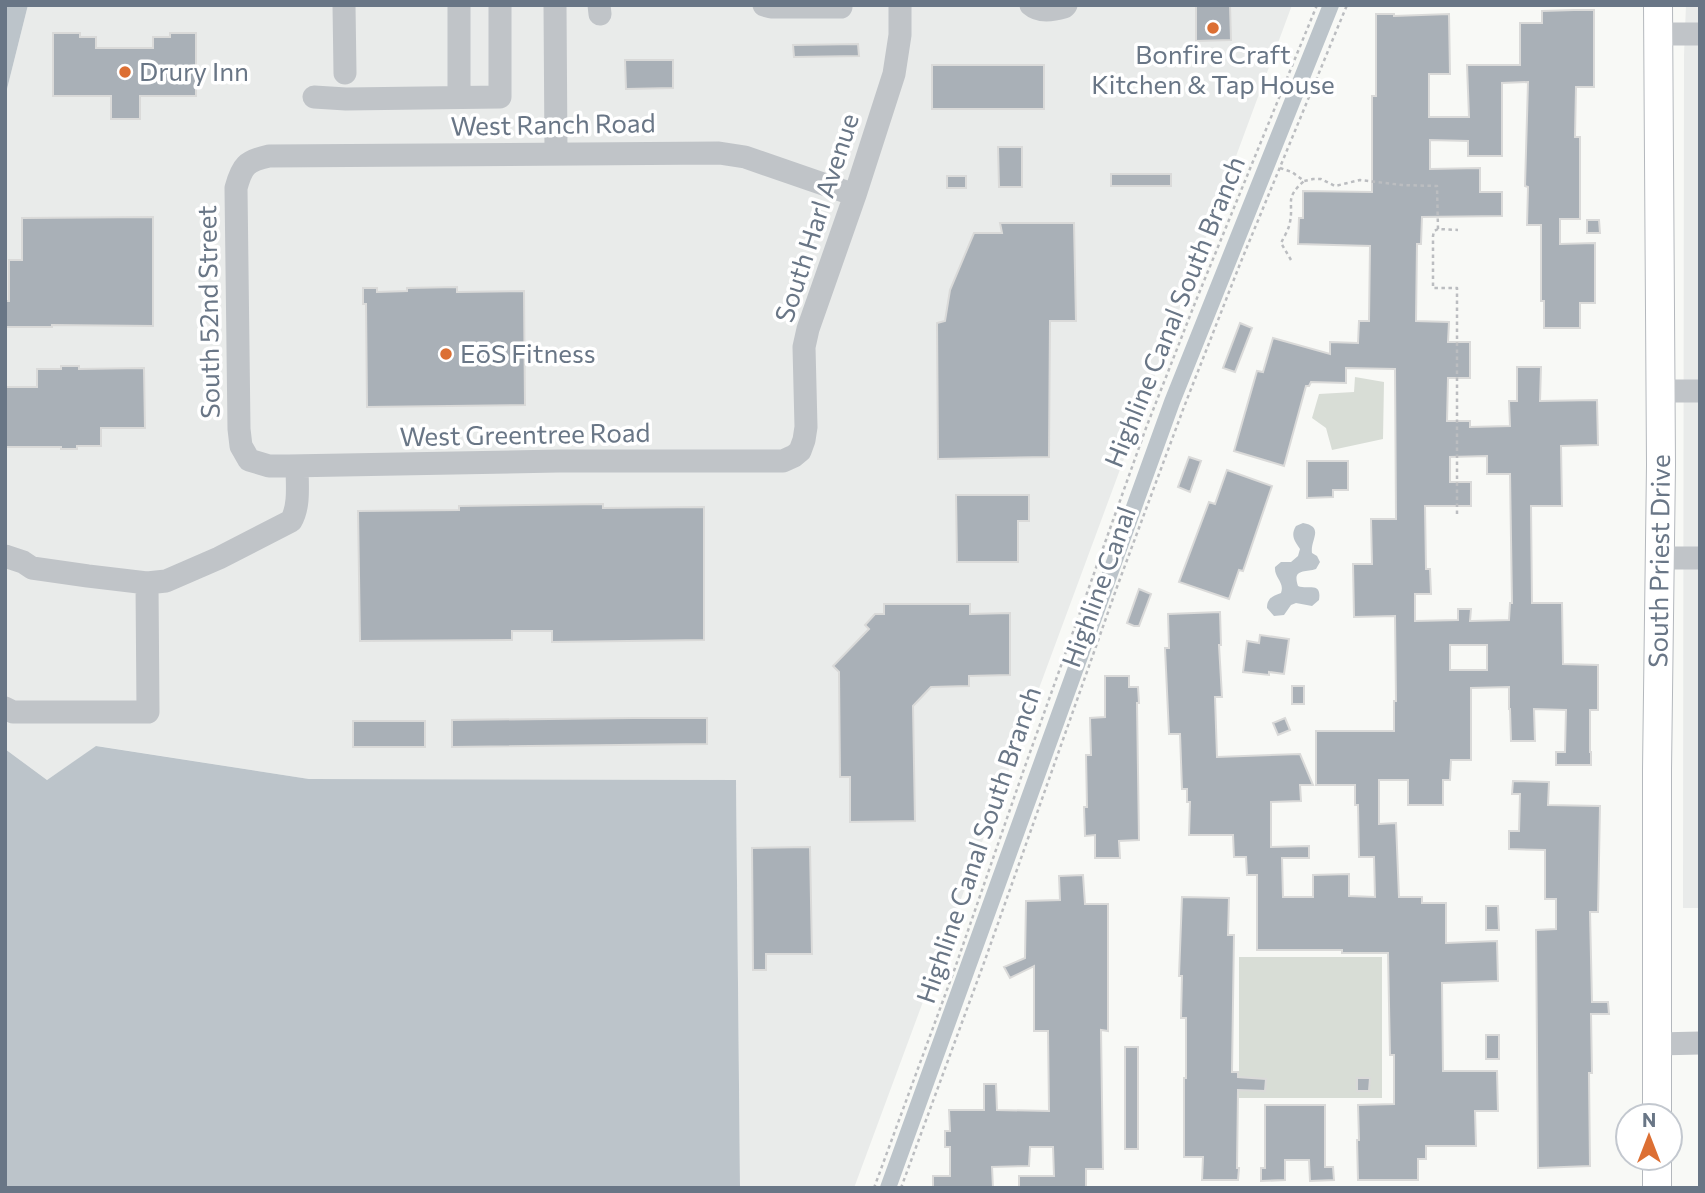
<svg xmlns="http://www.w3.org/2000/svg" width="1705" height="1193" font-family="Commissioner,sans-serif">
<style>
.built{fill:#e9ebea}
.green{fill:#d8ddd6}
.water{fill:#bcc4ca}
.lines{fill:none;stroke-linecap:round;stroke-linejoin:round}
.canal{stroke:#bcc4ca;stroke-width:16}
.building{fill:#a9b0b7;stroke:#dadad9;stroke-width:2;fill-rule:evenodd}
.major-casing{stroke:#b4b8bd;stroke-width:30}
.path{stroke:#bbbdc0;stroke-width:2.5;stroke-dasharray:3.5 3.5;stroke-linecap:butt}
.minor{stroke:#c0c4c8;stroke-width:23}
.major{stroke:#fff;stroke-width:28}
.poi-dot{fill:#dc6f33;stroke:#fff;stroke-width:2.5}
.labels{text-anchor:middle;stroke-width:7;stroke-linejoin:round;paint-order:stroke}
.poi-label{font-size:26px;fill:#697686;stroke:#fff;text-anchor:start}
.street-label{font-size:26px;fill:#697686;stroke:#fff}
</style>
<rect width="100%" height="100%" fill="#f8f9f6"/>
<!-- built -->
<path class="built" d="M28 5H1292L854 1188H740L736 780 309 779 97 746 47 780 5 749V97Z
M1686 5H1700V908H1683L1684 55Z"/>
<!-- green -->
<path class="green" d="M1355 377 1384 382 1383 439 1332 450 1326 428 1312 418 1319 394 1354 392Z
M1239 957H1382V1098H1239Z"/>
<!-- water -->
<path class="water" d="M5 5H28L5 97Z
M1303 523C1325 527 1310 540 1312 553L1317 556 1320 562 1316 569C1305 573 1292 568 1298 586 1308 590 1322 581 1319 600L1312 606 1296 603 1291 605 1284 615 1274 616 1267 608C1267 598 1273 596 1281 593 1285 582 1274 578 1275 567L1281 562H1291L1298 556 1300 549C1295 541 1290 536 1296 526Z
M96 746 309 779 736 780 740 1188H5V749L47 780Z"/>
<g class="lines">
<!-- canal -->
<path class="canal" d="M888 1188 1172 402 1331 5"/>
</g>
<!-- building -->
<path class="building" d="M1196 5H1230L1231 40 1196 41Z
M1574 10H1594V87H1576L1575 137H1580V219H1560V244L1595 243V303H1580V328H1544V301H1541V225H1527L1528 187 1525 186 1528 82 1502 83V156H1468V141L1430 140V169L1480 168V192H1502V216L1422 217 1421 244H1417L1416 321 1449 322 1448 342H1470V378H1448L1447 421H1470V427L1510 426 1509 401H1517V367H1541L1540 401 1597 400 1598 445 1561 446 1562 506H1531L1532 603H1562L1563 664 1598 665V710H1590V752H1591V765H1556V752H1565L1566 710 1534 709 1535 741H1511L1510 709H1509V687L1471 688V760H1451L1450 780H1443V805H1408V780H1379V824L1396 823 1399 897H1422V903H1446V943L1497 941 1498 981 1442 983 1443 1071H1497L1498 1111H1475L1476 1146H1426V1159H1418V1180H1358L1357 1140H1359L1358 1105 1394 1104V1055H1390L1388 953H1342V950H1257V875H1247L1246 857H1234L1233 835H1189L1190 802H1187V789H1182L1180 734H1169L1165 648H1169L1168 614 1220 612 1221 645H1219L1222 697H1215L1217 757 1300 754 1313 785H1300L1301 801 1271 802V847L1309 846V858H1282L1283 897H1313V875L1349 874V896L1375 897 1374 857H1359L1358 805H1355V785H1316V731H1394V701H1396L1395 616 1354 617 1353 564H1372L1371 519H1396L1395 369 1346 368V383L1311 382 1309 386H1306L1284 466 1234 451 1257 371 1263 372 1273 338 1330 354V342L1358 343 1359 321H1369L1370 246 1298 244 1299 218H1303V191L1372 192V96H1376V14H1394V16L1449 14 1450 74H1429V117H1469L1467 65H1520V23H1542V11ZM1487 456V474H1510L1512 603H1510L1509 620 1470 621 1471 609H1458V620L1415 621V594H1431L1430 569H1426L1425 506H1471V482H1450V457ZM1450 645H1487V670H1450Z
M53 33H80V37H96V48H153V37H170V33H196V96H140V119H111V96H53Z
M858 44 859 56 794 57 793 45Z
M625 60H673V88L626 89Z
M932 65H1044V109H932Z
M998 147H1022V187H999Z
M1111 174H1171V186H1111Z
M947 176H966V188H947Z
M153 217V326L52 325V327H5V301H9V260H22V218Z
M1587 220H1599L1600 233H1587Z
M1000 223H1074L1076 321H1050L1049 457 938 459 937 323 945 321 950 290 974 233H1002Z
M457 287V292L524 291 525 405 367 407 366 304H363V288H377V292L407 291V288Z
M1240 323 1252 328 1235 372 1223 368Z
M61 366H79V369L144 368 145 428H101V446H77V449H61V447H5V387H37V369H61Z
M1189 457 1201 461 1190 492 1178 487Z
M1307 461H1348V490H1333V497L1307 498Z
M1227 470 1272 486 1243 571 1239 570 1229 599 1179 582 1209 502 1215 504Z
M956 495H1029V521H1018V562H957Z
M603 504V508L704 507V640L552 642V631H512V640L360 641 358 511 459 510V506Z
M1139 589 1151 594 1139 626H1134L1127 623Z
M884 604H970V614L1010 613V675L969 676V686L931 687 913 706 915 821 850 822V777H840L839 672 833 666 869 629 865 625 875 614H884Z
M1260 635 1289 639 1284 674 1269 672V675L1243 672 1247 641 1259 643Z
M1105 676H1129V687H1138L1139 703H1137L1139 840 1119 841 1120 858H1095V835L1085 836 1084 807H1087L1086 755H1091L1090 718 1105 717Z
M1292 686H1304V704H1292Z
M633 718H707V744L452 747V720Z
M1285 718 1290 730 1278 735 1273 723Z
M353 721H425V747H353Z
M1513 781 1549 782 1548 805 1600 806 1598 912H1590L1592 1002H1608L1609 1014H1591L1592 1073H1589L1590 1166 1538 1168 1536 930 1556 929V899H1545V850L1509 849V831H1519L1520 794H1512Z
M810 847 812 954H766V970H753L752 848Z
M1083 875 1085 904H1108V1031L1101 1030 1103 1169H1086V1188H1019V1176H1054L1053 1147H1030L1029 1166 992 1167 993 1188H933V1176H950V1147H945V1131H950L949 1110H984V1084H996L997 1110 1049 1111 1048 1031H1034V966L1010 978 1004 967 1025 958 1026 901 1060 900 1059 876Z
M1182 897 1229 898 1228 935H1234L1232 1072H1238V1077L1266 1079 1265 1091 1238 1090 1237 1168H1239L1238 1180H1202L1203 1157H1184V1078H1186V1018H1181L1182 976H1179Z
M1486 906H1498L1499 930H1486Z
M1486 1035H1499V1059H1486Z
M1125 1047H1138V1149H1125Z
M1357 1078H1370L1369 1091H1357Z
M1265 1105H1325V1167H1333L1334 1180 1310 1181 1309 1160H1285V1180L1261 1181V1168H1265Z"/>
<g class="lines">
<defs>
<g id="major">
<path id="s1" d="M1657 1116V770L1661 465 1658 5"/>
<path d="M1657 1158V1188"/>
</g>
</defs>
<!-- major casing -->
<use href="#major" class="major-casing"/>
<!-- path -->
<path class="path" d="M1280 168 1292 172 1304 181 1313 179H1321L1335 186 1360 180 1402 185 1437 186 1438 229 1458 230
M1438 229 1434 231 1433 236V288H1457V515
M1291 260 1281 243C1284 237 1289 229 1290 222 1294 201 1284 199 1304 181
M874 1188 955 968 1023 772 1146 428 1195 303 1317 5
M901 1188 985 960 1117 587 1184 407 1240 264 1347 5"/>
<!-- minor -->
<path class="minor" d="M344 5 345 73
M459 5V97
M555 5 556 153
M599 5 600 14
M764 5 771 7H841
M1031 5C1040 13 1054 10 1064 7L1066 5
M1658 34H1700
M314 97 346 99 500 97V5
M855 195 745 157 719 153 269 156C246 161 242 166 236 188L239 429 241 446 249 460 269 466H288L559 461H783L794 456 800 451 804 440 806 427 804 347 808 329 855 195 894 74 900 35V5
M1660 391H1700
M5 556 23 562 32 568 88 576 147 583 166 581 219 558 291 521C300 506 297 483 297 466
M1660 558H1700
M5 708 13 712H148L147 583
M1657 1044 1700 1043"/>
<!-- major -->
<use href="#major" class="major"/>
</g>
<!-- markers -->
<g class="poi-dot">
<circle cx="1213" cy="28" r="7"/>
<circle cx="125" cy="72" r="7"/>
<circle cx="446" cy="354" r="7"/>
</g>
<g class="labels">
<!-- poi labels -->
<g class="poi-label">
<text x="1213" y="64" text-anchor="middle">Bonfire Craft<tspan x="1213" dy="30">Kitchen &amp; Tap House</tspan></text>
<text x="139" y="81">Drury Inn</text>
<text x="460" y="363">EōS Fitness</text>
</g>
<!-- street labels -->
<g class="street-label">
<text transform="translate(553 125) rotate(-1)" y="9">West Ranch Road</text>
<text transform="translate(817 218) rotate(-72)" y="9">South Harl Avenue</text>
<text transform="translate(209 312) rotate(-91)" y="9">South 52nd Street</text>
<text transform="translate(1175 312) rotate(-68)" y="9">Highline Canal South Branch</text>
<text transform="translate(525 435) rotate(-1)" y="9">West Greentree Road</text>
<text dy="9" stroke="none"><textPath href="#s1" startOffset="555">South Priest Drive</textPath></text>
<text transform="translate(1099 587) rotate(-70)" y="9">Highline Canal</text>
<text transform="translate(979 845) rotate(-71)" y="9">Highline Canal South Branch</text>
</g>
</g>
<!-- border -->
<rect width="1705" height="1193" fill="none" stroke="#697686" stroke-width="14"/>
<!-- north arrow -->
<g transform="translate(1649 1137)"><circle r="33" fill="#ffffff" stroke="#c3c8cf" stroke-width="2"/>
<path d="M0-5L12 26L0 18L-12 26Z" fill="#dc6f33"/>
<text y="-10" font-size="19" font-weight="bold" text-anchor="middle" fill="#697686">N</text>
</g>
</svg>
